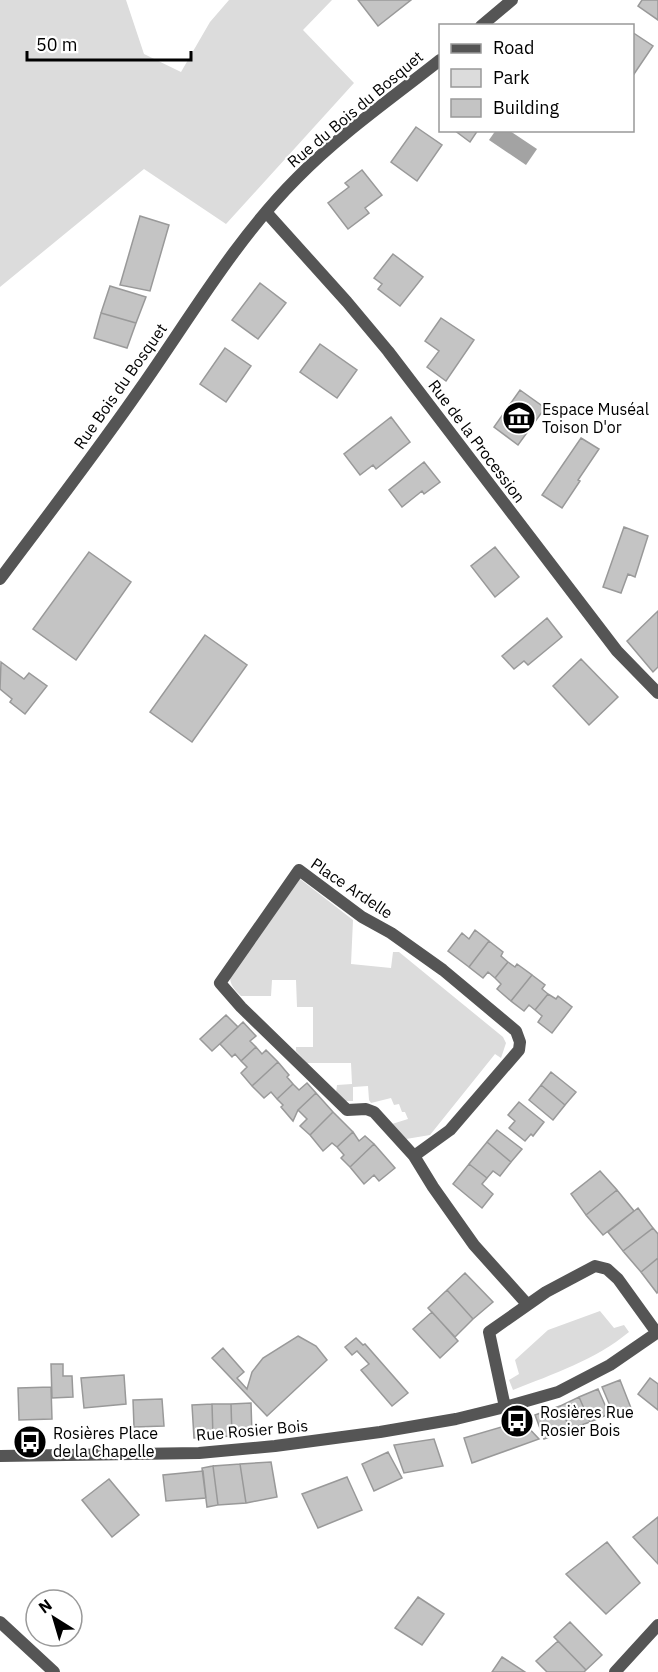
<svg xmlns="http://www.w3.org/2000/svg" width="658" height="1672" font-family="'IBM Plex Sans',sans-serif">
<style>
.green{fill:#dcdcdc}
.water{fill:#a3a3a3}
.building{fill:#c4c4c4;stroke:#999;stroke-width:1.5}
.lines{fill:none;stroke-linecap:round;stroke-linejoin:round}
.minor{stroke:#555;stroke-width:12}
.labels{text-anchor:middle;stroke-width:4.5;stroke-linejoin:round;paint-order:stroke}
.street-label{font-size:16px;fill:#000;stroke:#fff}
.poi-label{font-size:16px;fill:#000;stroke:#fff;text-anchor:start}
</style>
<rect width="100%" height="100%" fill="#fff"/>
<!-- green -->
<path class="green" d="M0 0H126L144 54 181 72 210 22 229 0H332L303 30 354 83 226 224 144 169 0 287Z
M300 879 353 920 351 964 391 968 393 952H399L503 1037 506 1043 501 1058 495 1054 430 1135 406 1139 392 1124 408 1119 405 1112H402L399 1104 394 1105 391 1098 371 1103 369 1100 368 1086 353 1087V1101H343L336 1093 337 1085 352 1084 351 1063H307L296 1051V1047H313V1007H297L296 980H272L271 996H241C235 990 230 985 230 977Z
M600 1311 614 1328 624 1325 629 1332C595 1360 553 1374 513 1390L509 1380 519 1374 515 1360 548 1330Z"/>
<!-- water -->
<path class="water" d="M496 130 510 131 537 149 526 165 489 140Z"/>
<!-- building -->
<path class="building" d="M358 0H411L378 26Z
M642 0H658V20L638 6Z
M632 32 653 46 632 77Z
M416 127 442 145 417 181 391 162Z
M454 130H478L470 142Z
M362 170 382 195 365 208 369 213 348 229 328 203 349 187 345 183Z
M140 216 169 225 150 291 120 285Z
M393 254 423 277 400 306 378 289 382 284 374 278Z
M260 283 286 303 258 339 232 320Z
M110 286 146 297 136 323 101 313Z
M101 313 136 323 127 348 94 338Z
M441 318 474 340 446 381 427 367 439 351 425 341Z
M320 344 357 370 337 398 300 372Z
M225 348 251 366 226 402 200 384Z
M520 390 545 408 518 445 494 427Z
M391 417 410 442 376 469 373 465 360 475 344 454Z
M581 438 599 449 578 480 580 481 562 508 542 495Z
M424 462 440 482 424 494 422 491 402 507 389 490Z
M624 527 648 536 635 577 628 574 621 593 603 587Z
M495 547 519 577 495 597 471 566Z
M89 552 131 582 76 660 33 629Z
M658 611V667L653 672 627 641Z
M547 618 562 637 528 665 524 661 514 669 502 656Z
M205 635 247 665 192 742 150 712Z
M581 659 618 697 589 725 553 686Z
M1 662 24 679 29 673 47 686 25 714 10 702 12 699 0 689Z
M475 930 489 941 469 967 448 951 462 933 469 939Z
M489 941 503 952 501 956 508 962 495 978 488 972 483 978 469 967Z
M508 962 515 967 517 964 532 975 511 1001 497 989 501 984 495 978Z
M532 975 545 985 542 989 548 994 535 1010 529 1005 524 1011 511 1001Z
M548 994 556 999 558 996 572 1007 552 1033 538 1022 542 1016 535 1010Z
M226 1015 238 1027 212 1051 200 1039Z
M243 1022 256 1036 250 1041 256 1047 241 1061 235 1054 232 1057 220 1044Z
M256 1047 262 1054 266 1050 278 1062 252 1086 241 1073 247 1067 241 1061Z
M278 1062 289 1075 287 1077 293 1084 277 1099 271 1092 264 1098 252 1086Z
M551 1072 576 1092 565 1105 541 1085Z
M307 1083 316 1093 298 1110 293 1121 281 1107 283 1105 277 1099 293 1084 299 1090Z
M541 1085 565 1105 553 1120 529 1100Z
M316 1093 333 1112 310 1135 300 1126 307 1119 298 1110Z
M519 1102 544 1122 533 1136 531 1134 525 1141 509 1128 515 1121 508 1115Z
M333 1112 353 1132 337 1147 332 1143 323 1151 310 1135Z
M497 1130 522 1149 511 1162 487 1142Z
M353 1132 359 1141 365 1136 374 1144 350 1167 341 1158 344 1155 337 1147Z
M487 1142 511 1162 500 1176 493 1171 487 1178 469 1164Z
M374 1144 395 1168 379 1181 374 1175 364 1184 350 1167Z
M469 1164 487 1178 482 1184 493 1194 482 1208 453 1184Z
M600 1171 617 1190 586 1215 571 1194Z
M617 1190 634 1211 603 1235 586 1215Z
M638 1208 653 1228 623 1251 608 1232Z
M653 1228 658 1234V1258L641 1272 623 1251Z
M658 1258V1292L657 1293 641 1272Z
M465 1273 493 1302 473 1319 447 1290Z
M447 1290 473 1319 455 1337 428 1308Z
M432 1312 458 1341 440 1358 413 1329Z
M298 1336 316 1346 327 1360 267 1416 212 1358 223 1348 244 1372 237 1378 247 1389 252 1372 263 1358Z
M356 1338 363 1345 365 1344 408 1393 392 1406 361 1370 369 1364 357 1351 352 1355 345 1347Z
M51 1364H63V1376H72L73 1397 52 1398Z
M124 1375 126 1404 84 1408 81 1378Z
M650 1378 658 1384V1410L638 1394Z
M620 1380 631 1408 614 1415 602 1387Z
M51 1387 52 1419 19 1420 18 1388Z
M598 1389 609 1414 590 1422 579 1397Z
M579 1397 590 1422 570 1429 560 1406Z
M162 1399 164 1426 134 1427 133 1400Z
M251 1403 252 1435 232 1436 231 1404Z
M212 1404 213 1437 194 1438 192 1405Z
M212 1404H231L232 1436 213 1437Z
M560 1406 570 1429 544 1439 535 1415Z
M522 1421 539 1439 472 1463 464 1438Z
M434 1439 443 1466 404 1473 394 1445Z
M388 1452 402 1478 374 1491 362 1464Z
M271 1462 277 1497 246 1503 240 1464Z
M240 1464 246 1503 218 1505 213 1466Z
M213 1466 218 1505 207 1507 202 1468Z
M203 1471 206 1498 166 1501 163 1475Z
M347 1477 362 1510 318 1528 302 1494Z
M109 1479 139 1515 112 1537 82 1500Z
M658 1517V1564L633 1537Z
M607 1542 640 1583 606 1614 566 1574Z
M418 1597 444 1614 422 1645 395 1628Z
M570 1622 602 1655 586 1670 554 1637Z
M558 1641 586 1670 584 1672H547L536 1661Z
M502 1657 525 1672H492Z"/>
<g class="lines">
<!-- minor -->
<path class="minor" d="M481 26 512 0
M266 212 347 302 388 351 617 651 658 693
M0 579C47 516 95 454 140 389 190 318 235 240 297 178 340 134 392 98 440 60
M414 1156 450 1130 519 1050 520 1042 516 1031 443 970 391 933 362 917 299 870 220 983 241 1007 347 1110 366 1109 374 1112 414 1156 433 1187 474 1245 527 1304
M505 1407 489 1332 546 1292 595 1266 607 1269 618 1279 657 1333
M0 1456 199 1453 275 1446 380 1432 456 1419 505 1407 558 1392 610 1365 658 1332
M0 1622 54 1672
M615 1672 658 1625"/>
</g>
<!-- icons -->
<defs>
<symbol id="museum-disc" viewBox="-11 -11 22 22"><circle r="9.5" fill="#000" stroke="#fff"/><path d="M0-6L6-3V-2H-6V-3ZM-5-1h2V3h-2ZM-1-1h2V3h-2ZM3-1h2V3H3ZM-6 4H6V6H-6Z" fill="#fff"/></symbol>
<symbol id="bus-disc" viewBox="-11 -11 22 22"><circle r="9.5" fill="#000" stroke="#fff"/><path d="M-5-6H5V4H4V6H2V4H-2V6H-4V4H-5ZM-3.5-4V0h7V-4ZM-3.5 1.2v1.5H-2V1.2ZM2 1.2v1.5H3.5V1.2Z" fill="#fff"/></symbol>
</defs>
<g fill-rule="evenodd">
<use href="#museum-disc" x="500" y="399" width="38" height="38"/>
<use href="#bus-disc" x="498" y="1402" width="38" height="38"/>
<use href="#bus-disc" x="11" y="1423" width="38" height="38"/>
</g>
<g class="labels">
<!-- street labels -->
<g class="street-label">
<text transform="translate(355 109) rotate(-40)" y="6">Rue du Bois du Bosquet</text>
<text transform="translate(120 386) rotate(-55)" y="6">Rue Bois du Bosquet</text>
<text transform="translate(477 441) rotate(53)" y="6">Rue de la Procession</text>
<text transform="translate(352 888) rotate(34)" y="6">Place Ardelle</text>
<text transform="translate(252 1430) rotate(-5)" y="6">Rue Rosier Bois</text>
</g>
<!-- poi labels -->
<g class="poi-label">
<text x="542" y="415">Espace Muséal<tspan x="542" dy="18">Toison D'or</tspan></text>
<text x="540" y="1418">Rosières Rue<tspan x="540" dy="18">Rosier Bois</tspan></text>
<text x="53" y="1439">Rosières Place<tspan x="53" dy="18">de la Chapelle</tspan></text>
</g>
</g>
<!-- legend -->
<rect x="439" y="24" width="195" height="108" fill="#ffffff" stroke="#999999" stroke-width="1.5"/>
<rect x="451" y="44" width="30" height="9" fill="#555555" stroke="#999999" stroke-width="1.5"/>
<text x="493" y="54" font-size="18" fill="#000000">Road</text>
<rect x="451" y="69" width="30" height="18" fill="#dcdcdc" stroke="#999999" stroke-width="1.5"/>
<text x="493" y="84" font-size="18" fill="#000000">Park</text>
<rect x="451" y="99" width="30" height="18" fill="#c4c4c4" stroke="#999999" stroke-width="1.5"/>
<text x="493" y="114" font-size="18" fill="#000000">Building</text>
<!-- north arrow -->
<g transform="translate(54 1618) rotate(323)"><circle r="28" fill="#ffffff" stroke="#999999" stroke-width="1.5"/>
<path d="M0-4.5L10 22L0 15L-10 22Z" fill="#000000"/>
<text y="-9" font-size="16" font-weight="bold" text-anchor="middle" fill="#000000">N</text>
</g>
<!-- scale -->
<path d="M27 51v9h164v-9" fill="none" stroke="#000000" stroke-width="3"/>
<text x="36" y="51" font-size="18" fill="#000000" stroke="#ffffff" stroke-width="4.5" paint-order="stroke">50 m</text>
</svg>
